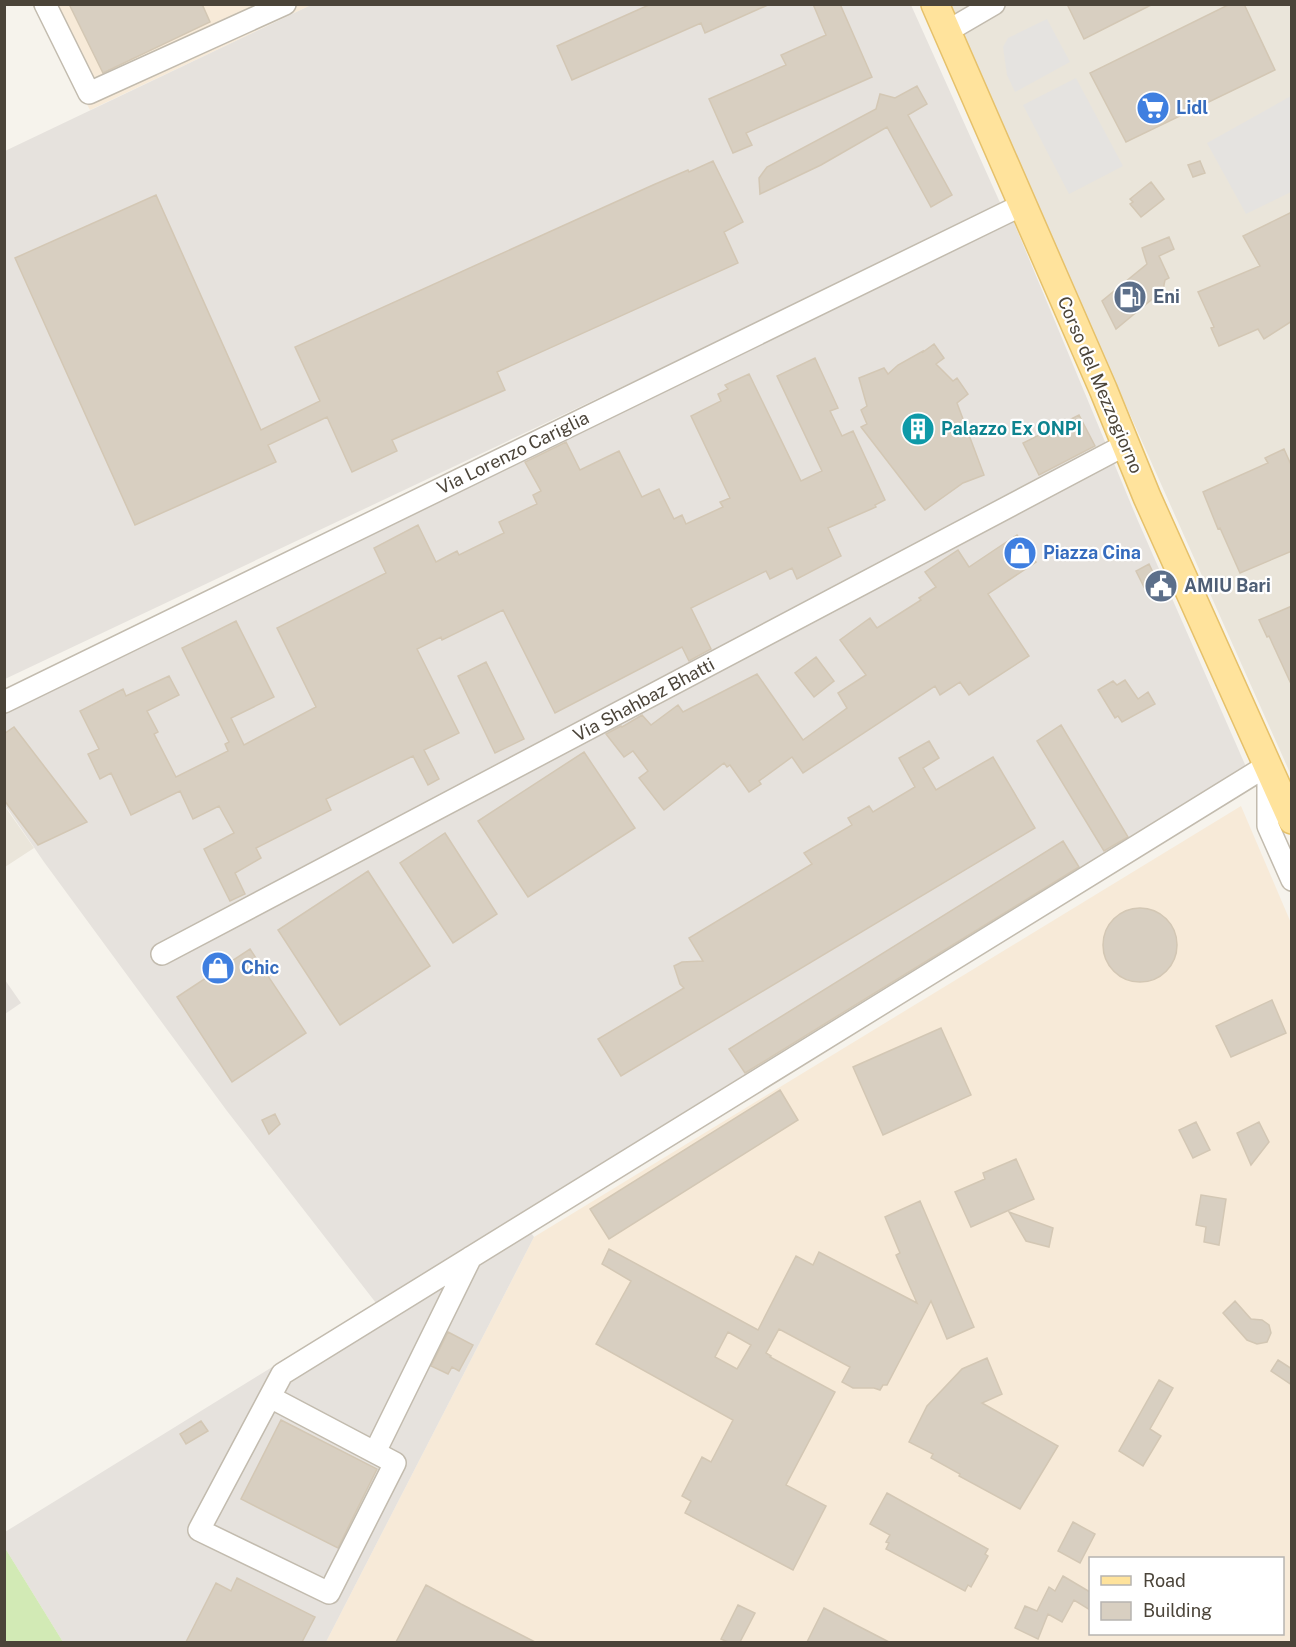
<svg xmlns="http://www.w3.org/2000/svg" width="1296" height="1647" font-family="'Public Sans',sans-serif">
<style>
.residential{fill:#eae5da}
.commercial{fill:#f7ead8;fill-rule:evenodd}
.industrial{fill:#e6e2dd}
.green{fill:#d2eab5}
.parking{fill:#e5e3e0}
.building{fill:#d8cfc1;stroke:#d3c7b4;stroke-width:1.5;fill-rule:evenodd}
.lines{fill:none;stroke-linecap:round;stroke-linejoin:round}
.minor-casing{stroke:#c2bbae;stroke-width:24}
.major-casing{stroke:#e6c16a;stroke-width:30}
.minor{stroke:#fff;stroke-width:21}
.major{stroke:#ffe39c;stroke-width:27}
.labels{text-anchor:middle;stroke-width:4.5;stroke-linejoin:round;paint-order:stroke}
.shop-label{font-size:18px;font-weight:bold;fill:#366cbe;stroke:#fff;text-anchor:start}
.service-label{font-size:18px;font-weight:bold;fill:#4e5e75;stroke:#fff;text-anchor:start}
.street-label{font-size:18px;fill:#4b4439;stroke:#fff}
.culture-label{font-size:18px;font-weight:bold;fill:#0d838f;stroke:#fff;text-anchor:start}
</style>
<rect width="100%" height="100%" fill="#f6f3ec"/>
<!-- residential -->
<path class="residential" d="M950 5H1291V775L1061 260Z
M4 805 34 848 5 867H4Z"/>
<!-- commercial -->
<path class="commercial" d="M34 5H311L90 110Z
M1241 806 1291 923V1642H326L534 1237ZM1090 1558H1282V1634H1090Z"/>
<!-- industrial -->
<path class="industrial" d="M311 5H911L1002 207 5 679V151Z
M1012 218 1138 521 1247 769 884 988 518 1215 534 1237 326 1642H63L5 1548V1532L376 1303 227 1111 44 862 5 805V713L474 480Z
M5 980 21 1003 5 1014H4Z"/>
<!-- green -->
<path class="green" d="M4 1548H5L63 1642H5Z"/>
<!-- parking -->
<path class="parking" d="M1047 19 1070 62 1015 92 1007 75 1003 47 1008 38Z
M1076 78 1123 166 1069 194 1023 105Z
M1291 96V192L1246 214 1207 143Z"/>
<!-- building -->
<path class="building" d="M69 4H202L210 22 103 73Z
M651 4H770L705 33 701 23 572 80 557 46Z
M813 4H840L872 77 746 133 752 145 733 153 709 99 786 65 781 55 826 35Z
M1067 4H1153L1084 39Z
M1230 4H1244L1275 70 1126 142 1090 73Z
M917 86 927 104 908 115 952 195 931 207 887 127 821 165 760 194 759 178 767 167 876 109 880 94 895 98Z
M713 161 743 222 724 232 738 263 497 372 505 390 392 440 397 451 352 472 327 417 268 445 276 462 135 525 15 258 156 195 261 430 320 401 295 347 653 185 688 170 689 172Z
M1200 161 1205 173 1193 177 1188 165Z
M1151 182 1164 199 1141 217 1130 204 1133 202 1130 199Z
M1292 212V321L1264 339 1258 329 1219 346 1211 328 1214 327 1198 292 1260 266 1243 236Z
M1169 237 1174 249 1159 256 1169 278 1165 280 1163 290 1116 329 1102 301 1147 264 1142 248Z
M934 344 944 358 936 364 953 381 957 378 968 394 957 403 984 475 963 483 925 510 861 427 867 424 861 410 867 406 859 378 884 368 888 374 898 365 923 351V352Z
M815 358 838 408 830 411 842 436 853 431 885 500 875 505 876 507 828 528 841 556 797 579 792 568 770 579 766 571 691 608 711 649 689 661 682 647 555 713 503 610 442 640 441 637 417 649 459 733 424 750 439 779 428 785 413 756 326 799 331 810 256 848 261 858 235 873 245 894 230 901 204 849 234 833 219 806 193 819 180 791 131 815 111 773 100 779 88 754 99 749 80 711 123 689 126 696 169 676 179 695 147 711 158 732 154 734 176 777 228 751 225 744 229 742 182 648 236 621 274 697 231 718 244 745 316 707 277 628 386 573 374 548 418 525 436 562 457 551 459 555 504 533 499 522 537 504 533 495 541 491 525 462 566 442 580 470 619 451 642 497 659 489 674 519 682 515 686 524 723 507 720 502 730 498 691 416 721 401 718 394 728 389 725 385 749 374 801 481 822 471 777 376Z
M1079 415 1095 446 1039 475 1023 443Z
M1284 449 1292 467V551L1240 573 1220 528 1218 529 1203 492 1268 463 1265 458Z
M1017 535 1036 562 988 594 1029 656 969 695 960 682 940 695 935 686 803 773 792 757 759 781 761 784 749 792 730 765 727 767 724 763 664 810 639 778 648 771 633 751 624 757 606 734 621 726 622 727 642 715 651 725 678 705 683 712 757 674 803 740 847 708 838 693 866 675 840 640 870 618 877 628 921 600 919 598 936 587 925 572 958 550 969 567Z
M1149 564 1157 581 1144 587 1136 571Z
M1292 606V686L1269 636 1267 637 1259 620Z
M816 657 834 681 814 697 795 673Z
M486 662 524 739 495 753 458 676Z
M1125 680 1138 699 1148 692 1155 704 1122 722 1118 716 1115 718 1098 690 1113 681 1117 685Z
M1061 725 1128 837 1104 851 1037 741Z
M14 727 87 822 38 845 4 800V734Z
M929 741 939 758 923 768 936 790 993 757 1035 828 621 1076 598 1039 684 988 680 984 674 966 682 962 703 961 689 938 812 864 804 853 852 825 848 818 869 806 873 812 915 787 899 758Z
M584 752 635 828 528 897 478 821Z
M445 833 497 914 453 943 400 863Z
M1063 841 1079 867 745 1073 729 1049Z
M368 871 430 966 340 1025 278 930Z
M1103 945a37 37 0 1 1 74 0a37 37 0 1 1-74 0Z
M250 949 306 1033 232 1082 177 997Z
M1272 1000 1286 1033 1231 1057 1216 1026Z
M941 1028 971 1095 883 1135 853 1067Z
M780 1090 798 1120 609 1239 590 1209Z
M275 1114 280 1124 269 1134 262 1120Z
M1196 1122 1210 1150 1193 1158 1179 1130Z
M1259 1122 1269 1142 1251 1165 1237 1133Z
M1016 1159 1034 1199 971 1227 955 1192 985 1179 983 1173Z
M1201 1195 1226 1199 1219 1245 1204 1242 1206 1227 1196 1225Z
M920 1201 974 1327 947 1339 931 1301 887 1385H883L880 1390 874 1388H853L842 1382 850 1367 779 1329 766 1353 771 1356 770 1357 835 1392 786 1485 826 1506 793 1570 685 1513 691 1501 682 1496 702 1457 711 1462 733 1420 596 1344 631 1281 602 1264 609 1249 758 1330 796 1256 813 1265 819 1252 917 1303 896 1255 900 1253 885 1217ZM728 1332 751 1345 737 1369 715 1357Z
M1009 1212 1053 1228 1049 1247 1026 1241Z
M1235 1301 1251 1319 1262 1320 1269 1325 1271 1333 1267 1342 1257 1344 1247 1340 1223 1313Z
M448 1332 473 1345 459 1371 452 1367 448 1374 431 1366Z
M987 1358 1002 1394 982 1403 1058 1446 1020 1509 959 1476 960 1474 931 1458 933 1454 909 1442 927 1406 962 1369Z
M1278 1360 1292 1369V1385L1271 1371Z
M1159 1380 1173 1388 1150 1429 1161 1436 1143 1466 1119 1451Z
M281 1420 377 1469 338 1548 241 1499Z
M201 1421 208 1431 186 1444 180 1434Z
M887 1493 988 1549 985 1554 988 1556 971 1587 968 1585 965 1591 886 1549 889 1543 886 1542 890 1535 870 1524Z
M1073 1522 1095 1534 1080 1563 1058 1551Z
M1063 1576 1090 1592V1610L1074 1600 1062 1622 1048 1614 1038 1639 1015 1628 1025 1606 1037 1611 1049 1587 1055 1591Z
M237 1578 315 1617 302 1642H186L216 1583 231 1591Z
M426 1585 461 1604 535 1642H396Z
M738 1605 755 1613 740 1642H728L721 1639Z
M824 1608 858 1626 889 1642H807Z"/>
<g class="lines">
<defs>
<path id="minor" d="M45 4 89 93 285 4
M946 32 994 4
M4 702 1022 205
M1268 772V826L1292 880
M162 954 1125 445
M270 1397 395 1463 329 1593 199 1530 282 1374 1268 765
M375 1452 471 1257"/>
<path id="major" d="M935 4 1103 389 1147 497 1292 820"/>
</defs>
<!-- minor casing -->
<use href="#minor" class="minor-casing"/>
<!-- major casing -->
<use href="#major" class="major-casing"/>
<!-- minor -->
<use href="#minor" class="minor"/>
<!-- major -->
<use href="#major" class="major"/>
</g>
<!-- icons -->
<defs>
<symbol id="supermarket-disc" viewBox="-11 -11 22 22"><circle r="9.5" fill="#3f7fe0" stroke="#fff"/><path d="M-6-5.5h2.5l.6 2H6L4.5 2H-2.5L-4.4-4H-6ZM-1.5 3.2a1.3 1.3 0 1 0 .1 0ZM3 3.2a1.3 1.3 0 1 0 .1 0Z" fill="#fff"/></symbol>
<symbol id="fuel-disc" viewBox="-11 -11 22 22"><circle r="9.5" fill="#5c6f8a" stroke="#fff"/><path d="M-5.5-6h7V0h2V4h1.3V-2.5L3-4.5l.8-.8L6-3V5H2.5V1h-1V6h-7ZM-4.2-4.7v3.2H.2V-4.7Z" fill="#fff"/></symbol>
<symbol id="building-disc" viewBox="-11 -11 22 22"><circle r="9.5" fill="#0f9aa8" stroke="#fff"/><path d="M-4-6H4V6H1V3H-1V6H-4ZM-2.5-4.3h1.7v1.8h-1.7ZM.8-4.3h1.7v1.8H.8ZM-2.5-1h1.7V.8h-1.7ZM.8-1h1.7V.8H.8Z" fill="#fff"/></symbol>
<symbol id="shop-disc" viewBox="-11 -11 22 22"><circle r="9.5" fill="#3f7fe0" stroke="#fff"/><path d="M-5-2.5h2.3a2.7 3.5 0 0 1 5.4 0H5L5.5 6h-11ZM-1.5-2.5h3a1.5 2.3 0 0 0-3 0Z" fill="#fff"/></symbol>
<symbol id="civic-disc" viewBox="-11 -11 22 22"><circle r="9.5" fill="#5c6f8a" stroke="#fff"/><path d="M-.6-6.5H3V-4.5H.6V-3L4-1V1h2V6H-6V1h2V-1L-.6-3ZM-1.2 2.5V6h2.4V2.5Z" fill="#fff"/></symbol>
</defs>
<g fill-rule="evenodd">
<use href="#supermarket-disc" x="1134" y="89" width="38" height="38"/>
<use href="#fuel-disc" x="1111" y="278" width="38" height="38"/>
<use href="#building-disc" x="899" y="410" width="38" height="38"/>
<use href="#shop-disc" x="1001" y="534" width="38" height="38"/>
<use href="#civic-disc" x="1142" y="567" width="38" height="38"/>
<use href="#shop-disc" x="199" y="949" width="38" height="38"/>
</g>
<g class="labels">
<!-- shop labels -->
<g class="shop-label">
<text x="1176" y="114">Lidl</text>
<text x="1043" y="559">Piazza Cina</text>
<text x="241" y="974">Chic</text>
</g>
<!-- service labels -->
<g class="service-label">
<text x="1153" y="303">Eni</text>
<text x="1184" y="592">AMIU Bari</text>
</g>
<!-- street labels -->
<g class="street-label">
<text transform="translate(1100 385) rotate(67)" y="6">Corso del Mezzogiorno</text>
<text transform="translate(513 453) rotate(-26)" y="6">Via Lorenzo Cariglia</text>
<text transform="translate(644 700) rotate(-28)" y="6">Via Shahbaz Bhatti</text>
</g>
<!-- culture labels -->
<g class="culture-label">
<text x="941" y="435">Palazzo Ex ONPI</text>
</g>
</g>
<!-- border -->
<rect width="1296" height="1647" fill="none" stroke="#4b4439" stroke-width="12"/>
<!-- legend -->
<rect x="1089" y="1557" width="195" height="78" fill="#ffffff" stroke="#b7b4b0" stroke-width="1.5"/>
<rect x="1101" y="1576" width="30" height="9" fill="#ffe39c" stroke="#b7b4b0" stroke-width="1.5"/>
<text x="1143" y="1587" font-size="18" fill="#4b4439">Road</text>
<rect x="1101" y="1602" width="30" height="18" fill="#d8cfc1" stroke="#b7b4b0" stroke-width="1.5"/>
<text x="1143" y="1617" font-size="18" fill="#4b4439">Building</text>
</svg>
